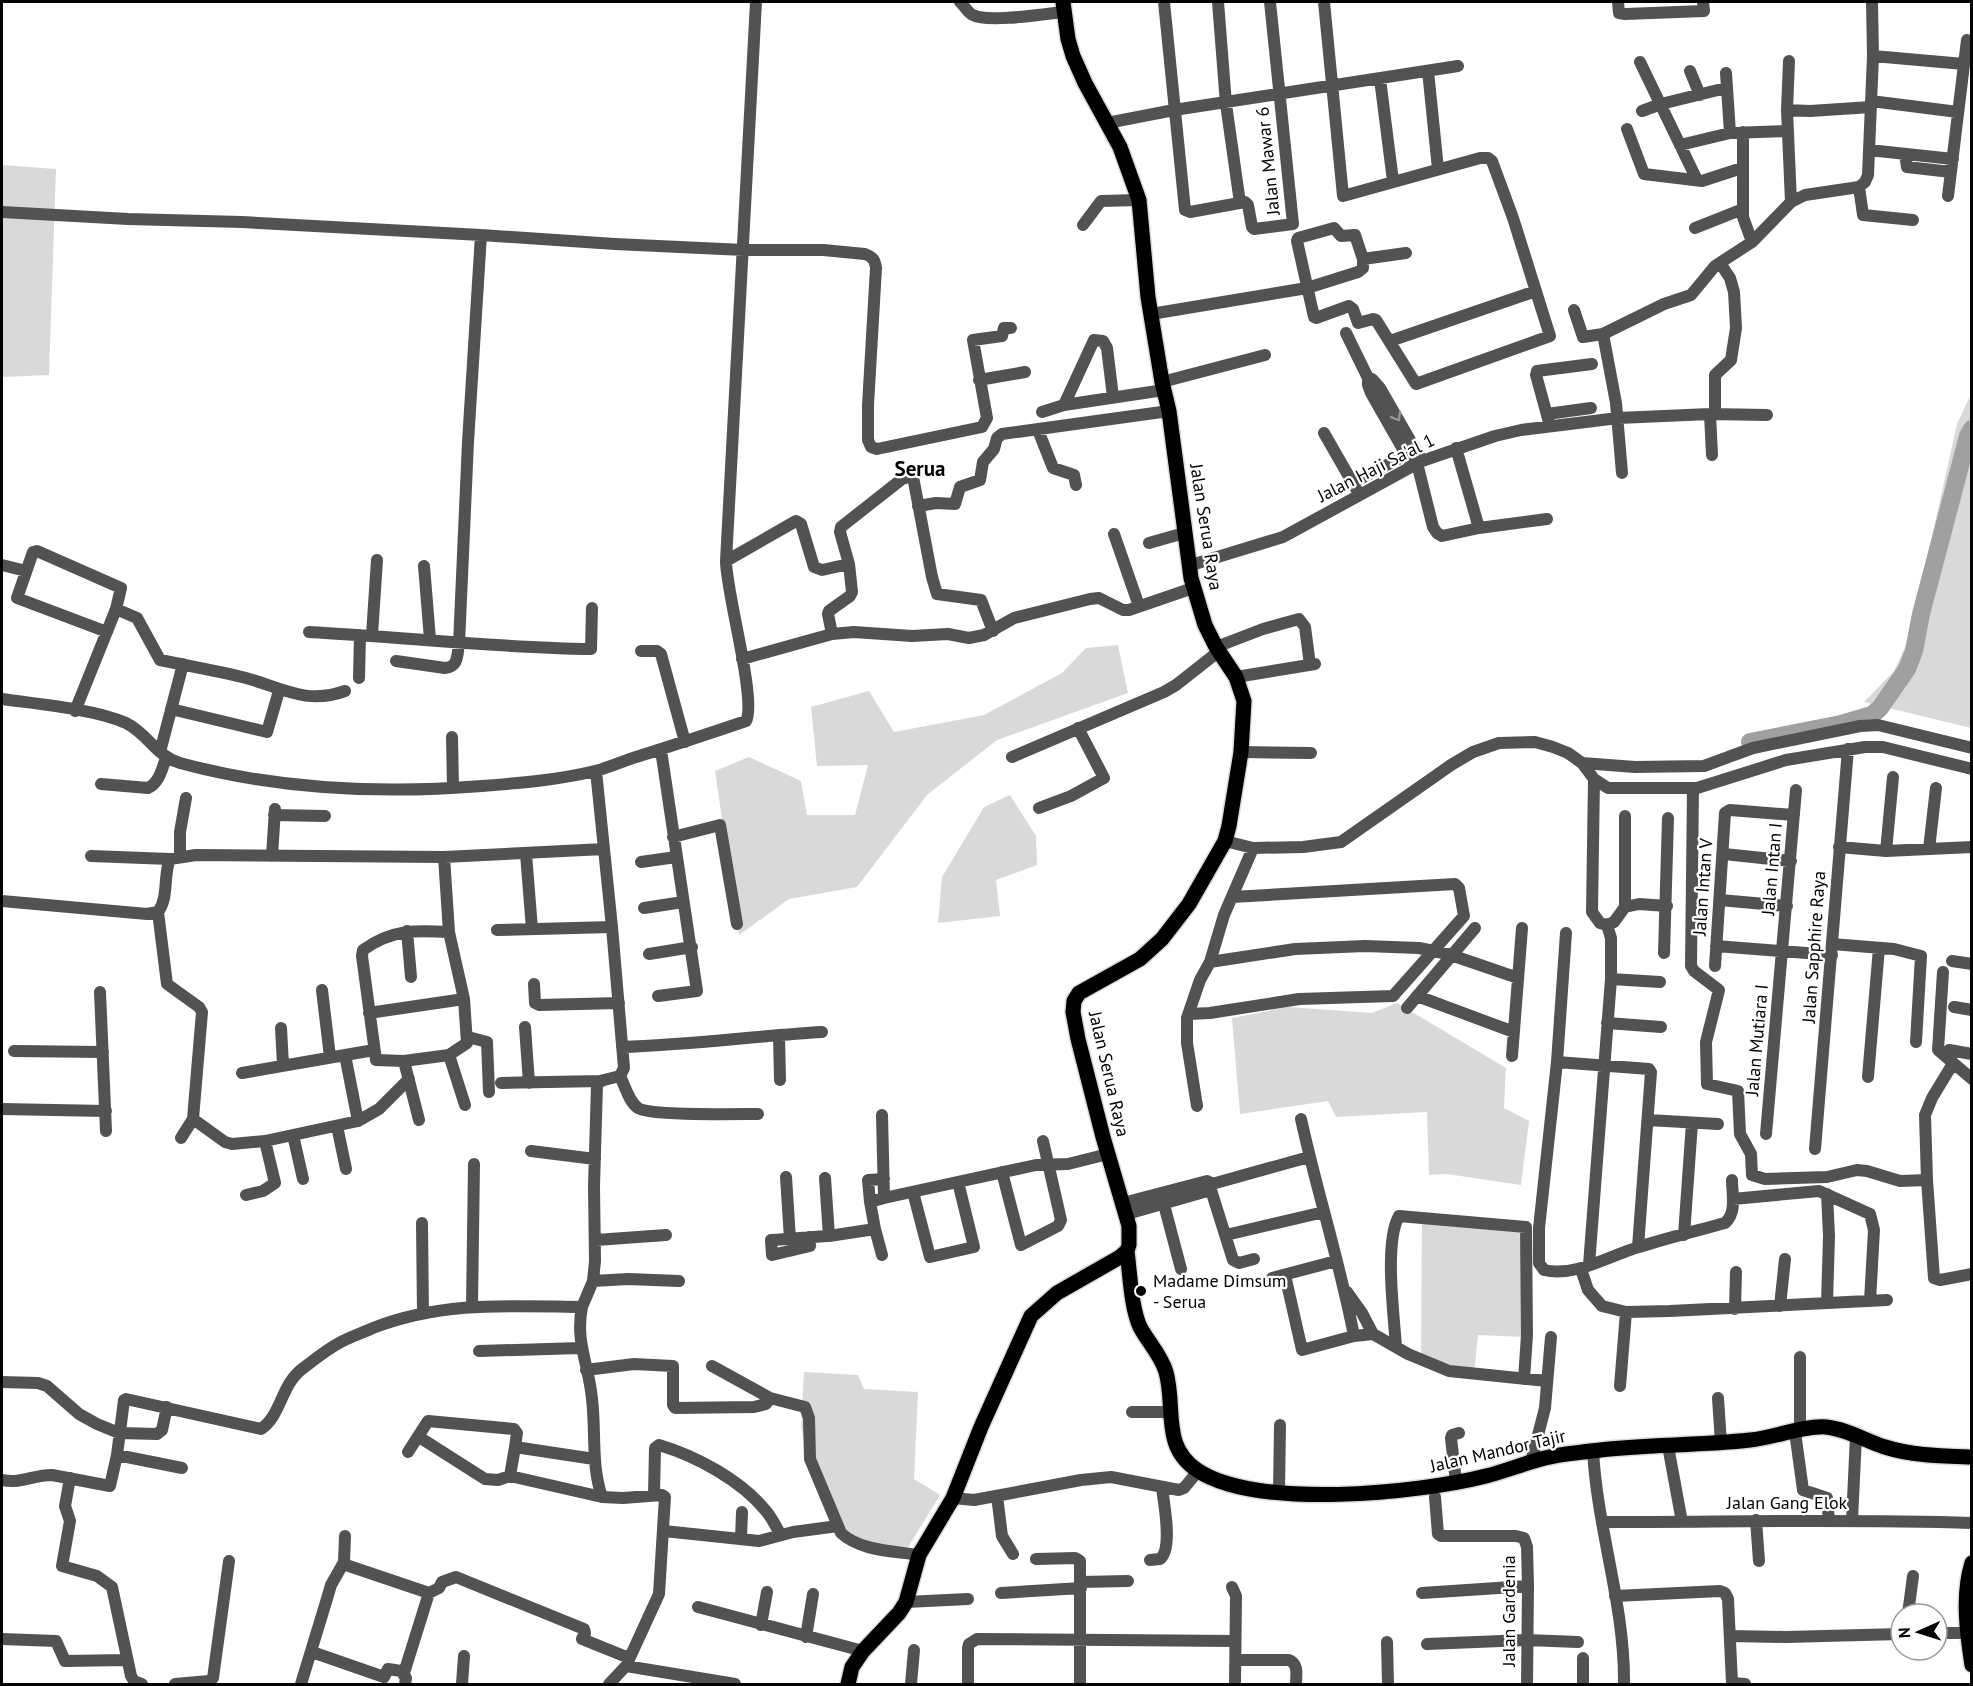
<svg xmlns="http://www.w3.org/2000/svg" width="1973" height="1686" font-family="'PT Sans',sans-serif">
<style>
.green{fill:#d9d9d9}
.lines{fill:none;stroke-linecap:round;stroke-linejoin:round}
.river{stroke:#a0a0a0;stroke-width:18}
.major-casing{stroke:#dbdbdb;stroke-width:18}
.minor{stroke:#525252;stroke-width:12}
.major{stroke:#000;stroke-width:15}
.oneway{stroke:#979797}
.poi-dot{fill:#000;stroke:#fff;stroke-width:2}
.labels{text-anchor:middle;stroke-width:4.5;stroke-linejoin:round;paint-order:stroke}
.street-label{font-size:18px;fill:#000;stroke:#fff}
.poi-label{font-size:18px;fill:#000;stroke:#fff;text-anchor:start}
.quarter-label{font-size:21px;font-weight:bold;fill:#000;stroke:#fff}
</style>
<rect width="100%" height="100%" fill="#fff"/>
<!-- green -->
<path class="green" d="M2 165 56 169 49 375 2 377Z
M1971 394V728L1864 702 1894 671 1909 639 1957 424Z
M1118 645 1128 693 997 740 927 795 857 887 789 899 739 935 715 771 749 757 801 781 807 815H855L868 765 817 766 811 707 869 691 894 732 984 715 1062 673 1086 648Z
M1010 795 1036 836 1037 865 996 880 1000 916 938 923 942 877 984 807Z
M1397 1003 1506 1068 1504 1108 1529 1121 1521 1185 1447 1174 1429 1175 1427 1112 1336 1117 1328 1101 1240 1114 1232 1018 1288 1007 1372 1013Z
M1422 1215 1523 1223 1524 1337 1478 1335 1474 1374 1421 1360Z
M804 1372 858 1375 864 1389 918 1392 914 1479 940 1495 907 1549 841 1538 811 1468 801 1427Z"/>
<g class="lines">
<!-- river -->
<path class="river" d="M1750 742 1841 724 1872 715 1880 708 1907 669 1914 651 1921 614 1968 436 1972 429"/>
<defs>
<path id="major" d="M1127 1251C1130 1274 1131 1307 1140 1327 1148 1342 1161 1355 1166 1372 1176 1408 1161 1446 1197 1470 1256 1510 1419 1493 1486 1476 1506 1471 1525 1463 1545 1458 1560 1454 1576 1453 1591 1451 1643 1444 1697 1446 1750 1440 1773 1438 1805 1425 1826 1427 1847 1429 1866 1441 1885 1447 1913 1456 1943 1456 1972 1457
M1972 1563C1962 1594 1967 1633 1972 1665
M848 1684 852 1667 863 1651 899 1613 906 1602 919 1555 953 1498 981 1427 1031 1316 1057 1293 1120 1257 1127 1251 1129 1245V1226L1103 1137 1078 1039 1073 1012 1074 1001 1079 993 1140 959 1162 939 1189 904 1225 841 1229 826 1241 752 1244 701 1236 677 1216 647 1205 625 1191 578 1169 411 1162 382 1148 297 1139 200 1120 147 1085 83 1073 56 1068 39 1063 2"/>
</defs>
<!-- major casing -->
<use href="#major" class="major-casing"/>
<!-- minor -->
<path class="minor" d="M960 2C964 5 968 13 973 15 987 23 1045 14 1063 12
M1164 2 1185 210 1190 212 1245 202 1248 205 1252 227 1254 229 1293 224 1270 2
M1218 2 1226 104 1240 203
M1324 2 1343 196 1480 158H1488L1492 161 1513 218 1550 336 1416 384 1376 320 1373 319 1358 323 1353 309 1349 306 1316 318 1314 317 1297 241 1298 238 1334 228 1341 236 1355 235 1363 259 1406 253
M1618 2 1619 13 1625 14 1704 11 1703 2
M1873 56 1964 64
M1640 62 1697 180
M1428 71 1438 169
M1690 71 1700 95
M1726 73 1730 133
M1380 79 1393 181
M1871 101 1958 112
M1787 110 1789 61
M1642 111 1661 104 1726 88
M1107 123 1174 110 1458 66
M1627 129 1644 174 1702 181 1742 168
M1743 132V217L1752 242
M1680 145 1730 133 1788 131
M1869 150 1953 159
M1905 154 1907 167 1951 172
M1859 187 1863 215 1913 220
M1948 196 1967 40
M1791 202 1787 110 1810 111 1871 107
M2 212 128 219 242 222 481 235 615 244 744 250H823L865 254C873 257 875 260 876 268L868 405V440L871 447 877 449 982 427 987 418 973 340 1002 336 1004 328H1011
M1083 225 1101 201 1139 200
M1695 228 1743 209
M1574 310 1583 337 1603 334
M1151 314 1307 288 1358 272 1363 268V259
M1346 333 1368 378V385L1371 393 1412 465
M1390 341 1536 291
M1368 378 1372 379 1380 388 1422 461
M979 380 1025 372
M1162 382 1265 355
M1064 405 1094 340 1103 341 1107 348 1113 397
M1042 412 1064 405 1164 390
M1547 414 1591 408
M1710 414 1712 455
M1715 414V375L1731 360 1736 328 1734 292 1730 278 1720 263
M1550 426 1536 375 1537 371 1592 364
M1038 430 1053 468 1074 475 1076 485
M1324 433 1359 494
M1456 448 1479 528
M1417 463 1433 527 1437 533 1442 536 1479 528 1547 519
M1622 473 1616 403 1603 334 1664 304 1691 295 1715 266 1752 242 1791 202 1805 195 1859 187 1865 182 1868 175 1873 56 1872 2
M1352 483 1406 455
M918 506 936 503 955 504 960 487 980 480 983 462 994 449 997 438 1002 434 1169 411
M1114 534 1139 606
M1149 543 1184 533
M726 561 796 521 801 524 814 567 822 570 849 564
M2 565 26 571
M424 566 430 639
M1188 566 1283 537 1422 461 1495 436 1521 430 1618 418 1710 414 1767 415
M116 609 137 618 160 660C189 666 218 671 246 678 282 688 307 705 345 691
M309 632C403 637 497 648 591 649L592 608
M832 634 828 614 829 611 850 596 852 592 849 564 840 532 841 527 902 479 908 477 913 478 914 482 932 577 937 594 981 600 993 631
M372 635 377 560
M1216 647 1263 629 1299 619 1305 627 1310 665
M641 651H657L661 654 685 742
M742 659 832 634 854 632 912 636 948 634 969 638 984 635 1014 618 1090 599 1099 598 1123 610H1129L1193 588
M396 661 445 668C459 667 457 654 459 644L468 442 481 235
M1236 677 1315 664
M359 678 360 635
M2 699C37 704 95 709 126 723 147 733 157 757 180 763 279 790 381 794 482 786 520 783 558 780 595 771 608 768 621 762 633 758 671 746 708 734 746 721 757 701 726 592 726 561L756 2
M171 709 267 732 279 691
M75 711 116 609 121 588 37 551 33 552 17 598 107 632
M452 737 453 788
M160 752 183 664
M1241 752 1311 753
M1012 757 1164 692 1176 685 1218 652
M1582 763 1635 767 1704 766 1753 748 1860 726 1878 725 1972 748
M101 784 148 788C159 783 162 769 166 758
M1693 788 1691 966 1694 971 1719 990 1706 1042 1707 1084 1738 1091 1740 1134 1751 1154 1752 1175 1765 1179 1827 1177 1857 1170 1867 1171 1900 1181 1927 1180
M1039 808 1071 796 1104 778 1078 728
M274 815 325 816
M1625 816V907
M673 837 720 825 737 924
M1225 841 1253 848 1303 847 1341 842 1451 765 1473 752 1499 743 1535 742 1553 747 1568 753 1582 763 1594 779 1608 788H1697L1786 760 1865 747H1883L1972 769
M1839 847 1886 851 1972 847
M1929 849 1936 788
M1886 851 1893 777
M526 854 532 929
M1724 854 1791 861
M91 856 170 859
M272 856 275 809
M180 857V832L186 798
M444 857 449 932 464 999 467 1043 449 1055 404 1061 376 1060 362 956 363 950C392 929 416 930 449 932
M641 862 676 857
M1720 900 1787 906
M2 901 147 914 158 912C169 898 163 875 170 859L196 855 444 857 604 849
M644 908 683 902
M158 912 167 984 199 1007 202 1012 193 1119 181 1138
M1607 925 1614 922 1625 907 1639 904 1667 906
M497 930 612 927
M407 931 411 977
M1566 933 1557 1062 1539 1228V1263L1544 1270C1577 1277 1608 1256 1639 1247 1667 1238 1696 1231 1725 1223 1737 1212 1732 1195 1732 1180
M1832 944 1894 949 1921 956 1916 1042
M1716 946 1832 955
M1664 953 1668 818
M649 954 692 947
M1952 961 1972 964
M1210 962 1295 949 1365 946 1419 948 1448 954 1518 978
M1715 966 1725 813 1730 810 1794 815
M1943 972 1938 1050 1972 1079
M1611 979 1660 982
M534 984 535 1003 539 1005 619 1003
M322 990 330 1057
M100 992 106 1131
M658 996 697 991 661 750
M1417 996 1514 1032
M1954 1007 1972 1010
M1407 1008 1475 928
M369 1013 464 999
M1189 1014 1210 1013 1299 999 1393 996 1464 916 1459 888 1455 884 1232 897
M1607 1023 1661 1027
M525 1027 529 1083
M281 1028 283 1065
M779 1035 780 1080
M468 1037 487 1042 489 1092
M622 1047C689 1045 755 1036 822 1032
M1949 1050 1972 1054
M14 1051 103 1052
M345 1055 358 1121
M449 1055 465 1105
M1512 1056 1522 928
M404 1061 419 1120
M1557 1062 1649 1069 1651 1072 1638 1247
M1952 1065 1932 1098 1925 1115 1927 1180 1934 1278 1940 1280 1972 1274
M242 1073 374 1050
M620 1076C625 1086 629 1102 638 1108 650 1116 739 1114 758 1114
M1868 1077 1879 948
M501 1083 602 1081
M1197 1106 1187 1043V1018L1200 980 1210 962 1224 915 1253 848
M2 1109 106 1111
M882 1115 884 1198
M193 1119 225 1142 232 1144 265 1141 358 1121 379 1109 409 1079
M1301 1119C1317 1192 1340 1263 1354 1336
M1648 1120 1718 1124
M337 1126 346 1169
M1766 1134 1796 790
M293 1135 303 1179
M1815 1149 1848 749
M531 1151 595 1159
M1002 1172 1021 1245 1058 1226 1061 1220 1043 1141
M786 1177 790 1239
M825 1178 829 1236
M1211 1190 1233 1260 1239 1263 1254 1259
M913 1192 930 1257 974 1247 958 1182
M246 1195 263 1191 275 1183 265 1141
M1162 1197 1181 1269
M1733 1199 1819 1191 1870 1214 1874 1230 1870 1301
M870 1202 868 1180 884 1179
M1123 1203 1207 1181 1212 1184 1309 1157
M1127 1214 1211 1190 1212 1184
M422 1223 423 1313
M875 1229 882 1255
M1226 1235 1324 1212
M1684 1235 1692 1123
M809 1237 810 1246 772 1255 771 1240C790 1239 810 1237 829 1236L875 1229 870 1202 884 1198 1036 1165 1068 1164 1108 1154
M596 1240 666 1235
M1589 1265 1611 979V938L1607 925 1600 923 1592 912 1594 779
M1581 1269 1588 1290 1602 1306 1626 1312 1670 1311 1887 1300
M1285 1275 1302 1350 1354 1336 1373 1334 1408 1354 1449 1371 1547 1381
M1272 1278 1336 1261
M593 1281 628 1279 679 1281
M1347 1292 1362 1313 1373 1334
M1827 1303 1829 1236 1827 1194
M472 1306 474 1164
M1780 1306 1785 1259
M582 1307C575 1342 589 1365 592 1399 596 1432 591 1465 602 1497L623 1498 662 1495 665 1497 659 1594 626 1666 609 1684
M1735 1309 1736 1272
M1396 1347C1394 1315 1384 1242 1399 1216L1526 1227 1527 1335 1524 1379
M479 1351 580 1348
M1800 1357V1431
M712 1366 770 1398 805 1407 809 1418 810 1459 841 1533C860 1551 894 1551 919 1555
M586 1370 634 1364 673 1366V1405L675 1408 754 1407 766 1404 770 1398
M2 1382 38 1383 47 1386 79 1414 97 1424 119 1433 157 1434 162 1430 167 1407
M1620 1386 1626 1312
M1718 1398 1721 1443
M1132 1412H1171
M1795 1432 1803 1490 1827 1498 1829 1521
M419 1437 485 1479 498 1480 510 1476 602 1497
M1668 1446 1682 1522
M1593 1450C1597 1529 1625 1605 1624 1684
M408 1452 428 1421 514 1429 517 1433 515 1447
M117 1455 182 1468
M1531 1462 1545 1408 1551 1337
M510 1476 515 1447 594 1459
M70 1478 65 1506 70 1521 62 1566 97 1576 112 1587 131 1676 134 1681 142 1684
M2 1480C22 1484 32 1475 52 1475L110 1486 117 1455 124 1400 126 1399 261 1429C281 1416 281 1385 302 1369 314 1360 326 1350 339 1343 350 1337 362 1333 373 1328 443 1301 509 1306 582 1307L593 1281 595 1261 594 1186 597 1085 600 1081 620 1076 624 1068 612 927 596 771
M1456 1482 1451 1438 1452 1435 1459 1433
M1279 1492 1280 1425
M654 1495 655 1448 659 1445C696 1456 741 1480 766 1511 772 1518 776 1527 781 1535
M997 1496 1002 1536 1013 1554
M1435 1497 1438 1534 1441 1536H1516L1524 1538 1527 1547 1528 1586 1527 1684
M953 1498 974 1500 1081 1480 1111 1477 1179 1490 1184 1488 1198 1471
M1756 1520 1759 1561
M1852 1520 1856 1436
M1603 1522C1726 1522 1849 1519 1972 1523
M664 1531 759 1541 793 1532 838 1526
M741 1539 742 1512
M1036 1559 1075 1558 1080 1561V1684
M1150 1560 1160 1559C1173 1549 1164 1504 1162 1488
M343 1564 429 1593 439 1588 442 1582 456 1577 584 1629 585 1633 582 1639 629 1658
M1081 1582 1128 1581
M1232 1587 1236 1596 1235 1684
M1001 1593 1081 1588
M1422 1593 1528 1586
M1615 1596 1720 1591 1725 1593 1728 1599 1732 1683 1745 1684
M906 1602 968 1599
M698 1607 863 1651
M1908 1614 1913 1576
M761 1625 767 1592
M1937 1633H1968
M1731 1636 1786 1637 1901 1634
M806 1637 813 1594
M2 1639 56 1641 65 1661 126 1660
M1387 1642 1388 1684
M1427 1644 1527 1640 1578 1642
M312 1652 384 1677 388 1669 401 1671 406 1678 405 1684
M1236 1660H1289C1299 1664 1296 1675 1296 1684
M626 1666 735 1684
M404 1673 429 1593
M175 1684 209 1681 213 1678 229 1561
M301 1684 326 1602 331 1585 344 1562 345 1536
M462 1684 464 1656
M911 1684 914 1650
M968 1684V1648L969 1644 977 1639 1235 1641
M1583 1684V1658"/>
<!-- major -->
<use href="#major" class="major"/>
</g>
<!-- one-way arrows -->
<defs><path id="oneway-chevron" d="M-2-3.5L2.5 0L-2 3.5" fill="none" stroke-width="1.6" stroke-linecap="round" stroke-linejoin="round" transform="scale(1.5)"/></defs>
<use class="oneway" href="#oneway-chevron" transform="translate(1397 417) rotate(60)"/>
<!-- markers -->
<circle class="poi-dot" cx="1141" cy="1291" r="6"/>
<g class="labels">
<!-- street labels -->
<g class="street-label">
<text transform="translate(1268 161) rotate(-96)" y="6">Jalan Mawar 6</text>
<text transform="translate(1376 468) rotate(-27)" y="6">Jalan Haji Sa'al 1</text>
<text transform="translate(1206 527) rotate(81)" y="6">Jalan Serua Raya</text>
<text transform="translate(1772 869) rotate(-85)" y="6">Jalan Intan I</text>
<text transform="translate(1703 887) rotate(-86)" y="6">Jalan Intan V</text>
<text transform="translate(1814 947) rotate(-86)" y="6">Jalan Sapphire Raya</text>
<text transform="translate(1757 1040) rotate(-85)" y="6">Jalan Mutiara I</text>
<text transform="translate(1109 1074) rotate(77)" y="6">Jalan Serua Raya</text>
<text transform="translate(1498 1451) rotate(-13)" y="6">Jalan Mandor Tajir</text>
<text x="1787" y="1509">Jalan Gang Elok</text>
<text transform="translate(1509 1611) rotate(-90)" y="6">Jalan Gardenia</text>
</g>
<!-- poi labels -->
<g class="poi-label">
<text x="1153" y="1287">Madame Dimsum<tspan x="1153" dy="21">- Serua</tspan></text>
</g>
<!-- quarter labels -->
<g class="quarter-label">
<text x="920" y="476">Serua</text>
</g>
</g>
<!-- border -->
<rect width="1973" height="1686" fill="none" stroke="#000000" stroke-width="6"/>
<!-- north arrow -->
<g transform="translate(1919 1632) rotate(267)"><circle r="28" fill="#ffffff" stroke="#999999" stroke-width="1.5"/>
<path d="M0-4.5L10 22L0 15L-10 22Z" fill="#000000"/>
<text y="-9" font-size="16" font-weight="bold" text-anchor="middle" fill="#000000">N</text>
</g>
</svg>
